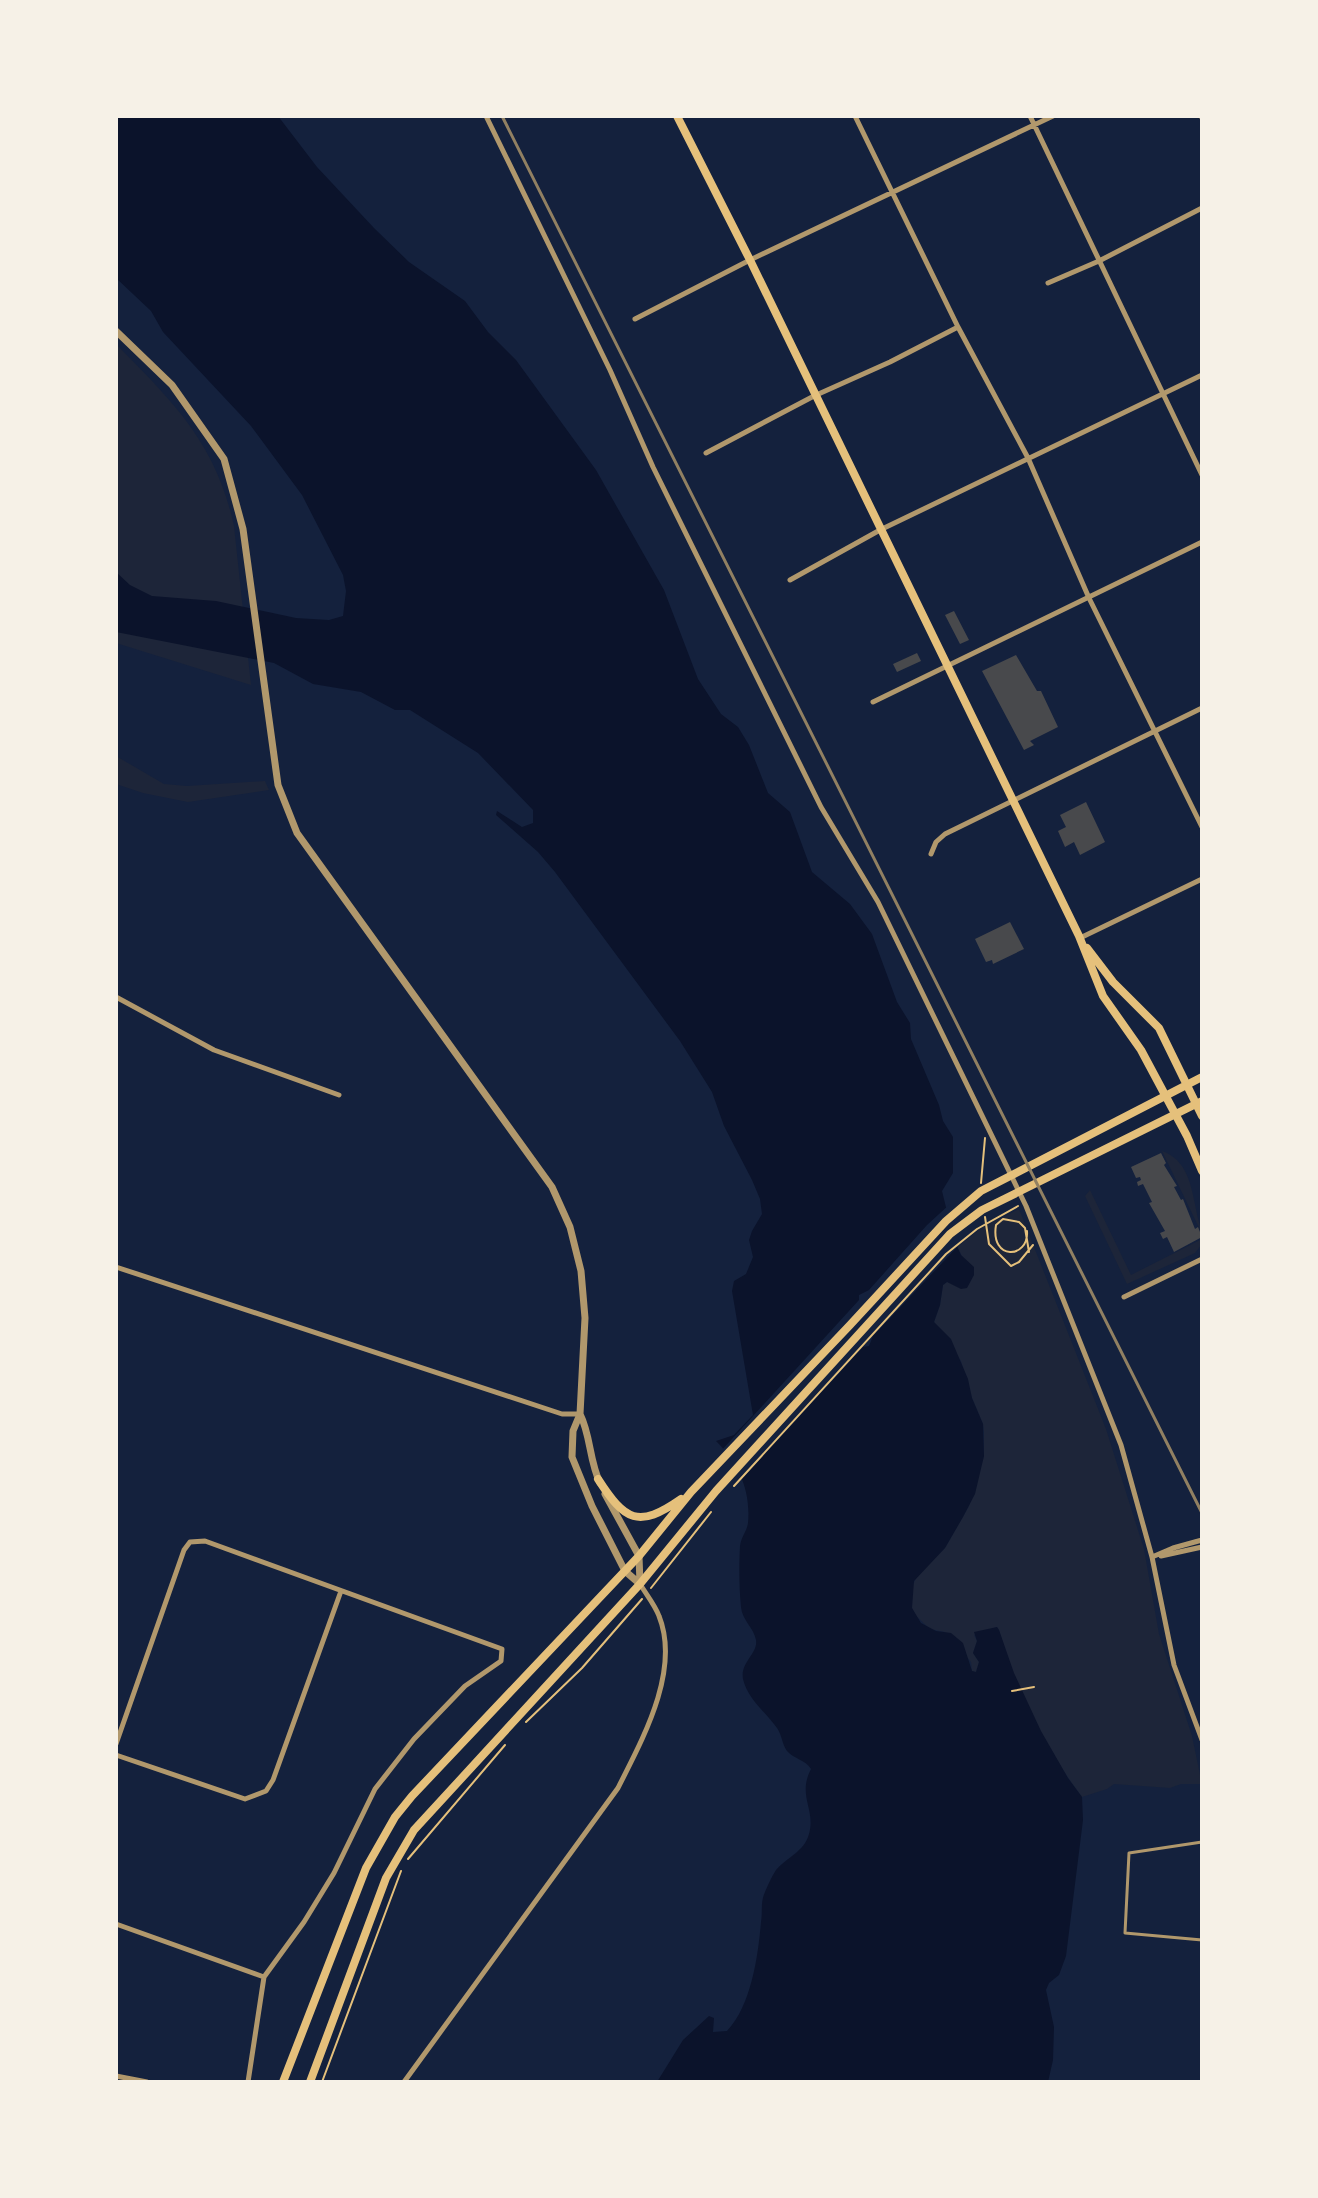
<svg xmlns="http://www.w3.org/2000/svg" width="1318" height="2198" font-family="'Nunito Sans',sans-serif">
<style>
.green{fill:#1d2539}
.water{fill:#0b132b}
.pier{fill:#14213d}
.building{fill:#48494c}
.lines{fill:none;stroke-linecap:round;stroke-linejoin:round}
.path{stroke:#e5c07b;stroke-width:2}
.service{stroke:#b1986c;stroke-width:3}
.minor{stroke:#b1986c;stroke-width:5}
.tertiary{stroke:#b1986c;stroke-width:7}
.secondary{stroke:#e5c07b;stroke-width:8}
.rail{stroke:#918062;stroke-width:3}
</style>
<rect width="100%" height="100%" fill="#14213d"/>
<!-- green -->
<path class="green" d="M116 344C173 402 216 443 234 526L251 685 116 643Z
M116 756 164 784 187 786 265 781 269 790 188 802 143 793 116 784Z
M1162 1151C1187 1160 1191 1184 1196 1209 1197 1218 1201 1226 1202 1234Z
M1090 1190 1131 1275 1202 1239V1244L1195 1253 1127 1284 1085 1196Z
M1019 1209 1106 1429 1144 1549 1159 1634 1192 1736 1202 1784H1181L1170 1788 1114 1784 1107 1789 1082 1797C1045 1748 1016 1689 999 1630L997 1627 974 1635 977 1641 973 1653 979 1662 976 1672 972 1671 971 1662 945 1632 930 1629 916 1616 912 1608V1587L918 1574 945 1548 969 1506 984 1456V1433L983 1424 972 1398 961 1361 934 1322 940 1305 943 1285 947 1282 962 1256 957 1247 983 1227Z"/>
<!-- water -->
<path class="water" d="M116 116H278L317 167 374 228 409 262 465 301 488 332 516 360 596 470 664 590 698 679 721 714 738 727 749 745 768 793 790 812 812 872 850 904 872 934 897 1002 910 1023 911 1039 939 1105 943 1121 953 1137V1173L942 1191 954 1240 961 1255 974 1267V1275L967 1288 961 1289 947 1282 943 1285 940 1305 934 1322 951 1339 968 1379 972 1398 983 1424 984 1456 975 1494 963 1517 945 1548 914 1581 912 1608 921 1623 936 1631 951 1633 963 1643 972 1671 976 1672 979 1662 973 1653 977 1641 974 1632 997 1627 999 1630 1014 1673 1041 1731 1068 1778 1082 1797 1083 1820 1066 1956 1059 1975 1049 1983 1046 1990 1054 2027 1053 2060 1048 2082H657L683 2040 709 2016 714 2018 713 2032 727 2031C751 2006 758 1957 761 1922 763 1911 760 1903 765 1892 768 1885 772 1876 776 1870 787 1857 804 1852 809 1834 816 1809 797 1796 811 1769 806 1760 794 1759 787 1751 782 1744 782 1735 777 1728 766 1712 748 1700 743 1679 740 1662 758 1654 756 1640 754 1628 742 1620 741 1607 739 1587 739 1565 740 1546 741 1537 747 1531 748 1523 751 1490 738 1462 716 1441L734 1435 753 1415 732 1291 734 1281 746 1274 753 1257 749 1240 752 1231 762 1214 760 1199 752 1180 724 1126 712 1092 680 1041 555 872 538 852 496 815 497 811 522 827 533 823V810L478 753 410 710H395L361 692 313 684 274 663 116 632V572L130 585 152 596 216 601 296 618 329 620 343 616 346 591 343 575 302 495 251 426 163 332 151 311 116 278Z"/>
<!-- pier -->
<path class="pier" d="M950 1204 960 1244 873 1336 869 1346 863 1347 739 1482 732 1463 721 1451 859 1300V1295L869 1290 927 1225Z"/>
<!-- building -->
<path class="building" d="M954 611 969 640 960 644 945 615Z
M917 653 921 661 897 672 893 664Z
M1016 655 1037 691H1041L1058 727 1030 741 1034 745 1024 750 982 671Z
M1086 802 1105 842 1080 855 1074 842 1065 847 1058 831 1066 827 1060 815Z
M1010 922 1024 949 993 964 992 960 986 962 975 939Z
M1161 1153 1166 1163 1164 1165 1177 1186 1174 1187 1181 1200 1183 1199 1195 1229 1198 1227 1202 1237 1174 1252 1167 1237 1163 1239 1160 1233 1165 1231 1149 1203 1152 1202 1143 1184 1138 1186 1137 1182 1141 1180 1140 1177 1136 1178 1131 1167Z"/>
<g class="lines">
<!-- path -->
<path class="path" d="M981 1183 985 1138
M985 1217 989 1244 1011 1266 1019 1262 1033 1245
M1027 1231C1029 1259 990 1261 996 1225L1003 1219 1019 1222 1025 1228 1029 1252
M734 1486 946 1254 977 1229 1018 1206
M651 1588 711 1512
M1012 1691 1034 1687
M526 1722 582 1668 642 1599
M408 1859 505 1745
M322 2082 401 1871"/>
<!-- service -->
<path class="service" d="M1202 1842 1129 1853 1125 1933 1202 1940"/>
<!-- minor -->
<path class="minor" d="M486 116 610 370 653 467 821 807 878 902 1026 1206 1121 1445 1152 1557 1174 1665 1202 1740
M855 116 958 327 1028 458 1089 598 1202 827
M1030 116 1202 475
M1201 116 1202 118
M1048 283 1099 261 1202 208
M635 319 750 260 1053 116
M706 453 814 396 890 362 958 327
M790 580 880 530 1202 375
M873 702 1202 542
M931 854 936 842 945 834 1202 708
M1080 938 1202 879
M116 997 214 1050 339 1095
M116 1267 562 1414H580
M1124 1297 1202 1259
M1161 1556 1202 1547
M1152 1557 1173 1548 1202 1540
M116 1744 184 1550 190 1542 205 1541 502 1649 501 1661 465 1686 414 1739 375 1789 334 1873 304 1922 264 1977 248 2082
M116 1755 245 1799 266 1791 273 1780 341 1591
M116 1924 264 1977
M116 2076 147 2082
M404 2082 618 1788C642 1740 681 1671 659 1616 655 1605 646 1594 640 1584"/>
<!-- tertiary -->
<path class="tertiary" d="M116 331 172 385 224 459 243 529 278 785 297 833 552 1187 570 1227 581 1271 585 1318 580 1414 573 1431 572 1457 592 1506 625 1571 640 1584
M580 1414C591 1436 589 1460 600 1483
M605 1494 639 1556 640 1584"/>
<!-- secondary -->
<path class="secondary" d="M677 116 750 260 1079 936 1103 996 1141 1050 1187 1136 1202 1171
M1087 948 1113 982 1159 1028 1202 1116
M598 1479C625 1521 638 1529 681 1499
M283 2082 366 1868 395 1817 412 1796 639 1556 691 1492 850 1325 946 1221 981 1191 1202 1077
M310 2082 386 1878 414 1830 640 1584 716 1491 950 1234 982 1210 1202 1101"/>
<!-- rail -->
<path class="rail" d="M502 116 1202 1513"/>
</g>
<!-- border -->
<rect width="1318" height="2198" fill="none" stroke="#f6f1e7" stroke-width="236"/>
</svg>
